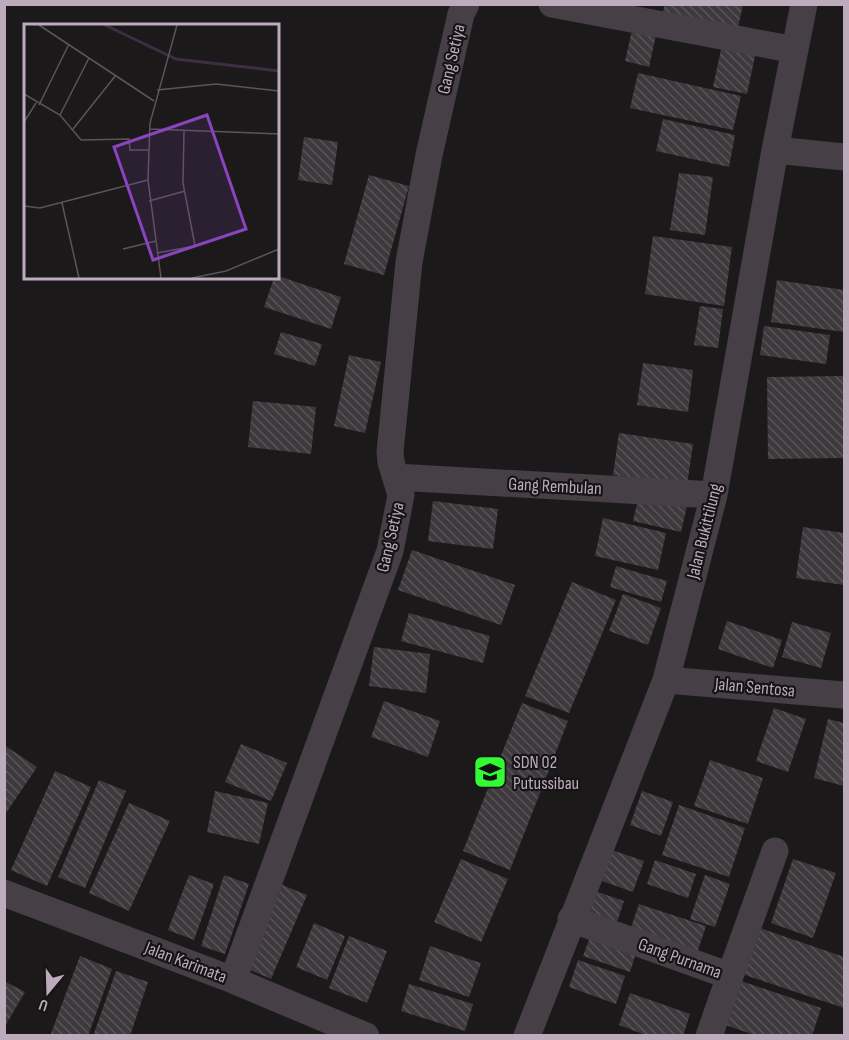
<svg xmlns="http://www.w3.org/2000/svg" width="849" height="1040" font-family="'Sofia Sans Condensed',sans-serif">
<style>
.building{fill:url(#building-back-hatch)}
.lines{fill:none;stroke-linecap:round;stroke-linejoin:round}
.street{stroke:#463f45;stroke-width:27}
.labels{text-anchor:middle;stroke-width:4.5;stroke-linejoin:round;paint-order:stroke}
.street-label{font-size:18px;fill:#bcabbb;stroke:#171416}
.poi-label{font-size:18px;fill:#bcabbb;stroke:#171416;text-anchor:start}
.inset-river{fill:none;stroke:#3d2e41;stroke-width:3}
.inset-road{fill:none;stroke:#5c535b;stroke-width:1.5}
.view{fill:#8845be;fill-opacity:0.15;stroke:#8845be;stroke-width:3}
.inset-edge{fill:none;stroke:#bcabbb;stroke-width:3}
</style>
<defs>
<pattern id="building-back-hatch" width="6" height="6" patternUnits="userSpaceOnUse" patternTransform="scale(1.5)"><rect width="6" height="6" fill="#3e393d"/><path d="M-1 5l2 2M0 0l6 6M5-1l2 2" fill="none" stroke="#585357"/></pattern>
</defs>
<rect width="100%" height="100%" fill="#1c191b"/>
<!-- building -->
<path class="building" d="M665 4H741L743 5 736 36 661 20Z
M632 30 656 35 649 67 625 61Z
M723 40 757 47 747 94 713 87Z
M638 73 741 96 733 130 630 108Z
M663 119 735 135 729 167 656 151Z
M304 137 338 142 332 185 298 180Z
M679 173 713 177 705 235 670 230Z
M369 175 409 186 384 275 344 264Z
M653 236 732 247 724 306 645 294Z
M278 276 341 297 331 329 264 307 274 278Z
M777 280 844 290V332L771 322Z
M700 306 723 309 718 348 694 345Z
M764 326 830 335 826 364 760 355Z
M281 332 322 344 315 366 274 354Z
M349 355 381 362 365 433 334 426Z
M643 363 693 370 688 412 637 405Z
M844 376V458L768 459 767 377Z
M253 401 316 407 311 454 248 447Z
M619 433 693 444 687 485 613 475Z
M639 495 687 506 681 532 633 521Z
M433 501 498 509 493 549 428 541Z
M603 518 666 533 658 570 595 556Z
M803 527 844 533V585L796 578Z
M412 550 515 585 501 625 398 590Z
M616 566 667 581 661 602 610 587Z
M572 582 616 600 569 713 525 696Z
M623 594 661 608 648 645 609 631Z
M409 613 490 636 483 663 401 641Z
M727 621 782 640 773 668 718 649Z
M792 622 831 633 821 668 782 657Z
M374 647 430 654 426 693 369 686Z
M384 701 440 721 428 757 371 737Z
M522 703 568 721 510 870 463 851Z
M774 708 806 719 788 772 756 761Z
M828 719 844 723V786L814 778Z
M241 744 287 763 271 801 225 782Z
M4 745 37 767 4 816Z
M710 760 763 778 748 824 694 806Z
M55 771 91 787 47 886 11 870Z
M99 780 126 791 85 888 58 877Z
M215 791 268 803 259 844 207 832Z
M642 791 673 802 661 836 630 825Z
M129 803 170 821 129 911 89 893Z
M679 805 745 828 729 877 662 855Z
M612 850 644 861 633 892 602 881Z
M461 859 508 879 481 942 434 922Z
M793 859 836 873 813 938 771 923Z
M655 860 696 874 688 898 647 884Z
M189 875 214 884 194 940 168 930Z
M224 875 249 884 225 954 201 946Z
M705 875 730 884 715 927 690 919Z
M275 882 307 895 271 979 239 965Z
M592 890 624 901 615 928 583 917Z
M639 904 706 926 696 956 629 933Z
M314 923 345 936 327 980 296 967Z
M757 927 844 957V1008L742 974Z
M349 936 387 951 367 1003 329 988Z
M590 937 636 953 630 972 583 956Z
M430 946 481 963 469 997 419 980Z
M80 956 112 969 88 1036H50Z
M578 960 625 976 616 1004 569 987Z
M116 971 148 982 130 1036H93Z
M738 980 821 1008 812 1036H757L723 1024Z
M4 981 25 992 4 1028Z
M409 984 473 1004 465 1031 401 1011Z
M630 993 690 1014 683 1036H648L619 1025Z"/>
<g class="lines">
<!-- street -->
<path class="street" d="M552 4 795 50
M775 150 844 157
M396 477 714 495
M666 680 844 695
M4 893 233 980 366 1036
M571 919 730 976 709 1036
M730 976 775 851
M233 980 390 551 401 495 391 462 390 452 409 262 429 155 461 14 466 4
M527 1036 666 680 714 495 775 150 804 4"/>
</g>
<!-- icons -->
<defs>
<symbol id="school-square" viewBox="-11 -11 22 22"><rect x="-9" y="-9" width="18" height="18" rx="4" fill="#32fb34" stroke="#171416"/><path d="M0-5L7-2L0 1L-7-2ZM-4 1L0 2.5L4 1V4Q0 6-4 4Z" fill="#111"/></symbol>
</defs>
<g fill-rule="evenodd">
<use href="#school-square" x="471" y="753" width="38" height="38"/>
</g>
<g class="labels">
<!-- street labels -->
<g class="street-label">
<text transform="translate(451 59) rotate(-77)" y="6">Gang Setiya</text>
<text transform="translate(555 486) rotate(3)" y="6">Gang Rembulan</text>
<text transform="translate(704 531) rotate(-76)" y="6">Jalan Bukittilung</text>
<text transform="translate(390 537) rotate(-77)" y="6">Gang Setiya</text>
<text transform="translate(755 687) rotate(5)" y="6">Jalan Sentosa</text>
<text transform="translate(680 958) rotate(20)" y="6">Gang Purnama</text>
<text transform="translate(186 962) rotate(21)" y="6">Jalan Karimata</text>
</g>
<!-- poi labels -->
<g class="poi-label">
<text x="513" y="768">SDN 02<tspan x="513" dy="21">Putussibau</tspan></text>
</g>
</g>
<!-- overview -->
<g transform="translate(24 24)">
<rect width="255" height="255" fill="#1c191b"/>
<path class="inset-river" d="M81 1 152 35 255 47"/>
<path class="inset-road" d="M15 1 130 77M133 66 192 60 255 67M0 70 36 91 57 116 105 115 106 126H125M15 81 45 20M36 91 65 34M0 98 12 79M49 105 92 51M126 105 255 110M125 177 161 167M38 179 55 254M0 182 16 184 124 156M99 225 132 217M133 229 171 222 159 159 160 107M137 254 124 156 126 99 153 1M168 254 202 247 255 225"/>
<path class="view" d="M183 91 222 205 129 236 90 123Z"/>
<rect width="255" height="255" class="inset-edge"/>
</g>
<!-- border -->
<rect width="849" height="1040" fill="none" stroke="#bcabbb" stroke-width="12"/>
<!-- north arrow -->
<g transform="translate(48 992) rotate(199)" stroke="#171416" stroke-width="4.5" paint-order="stroke">
<path d="M0-4.5L10 22L0 15L-10 22Z" fill="#bcabbb"/>
<text y="-9" font-size="16" font-weight="bold" text-anchor="middle" fill="#bcabbb">U</text>
</g>
</svg>
